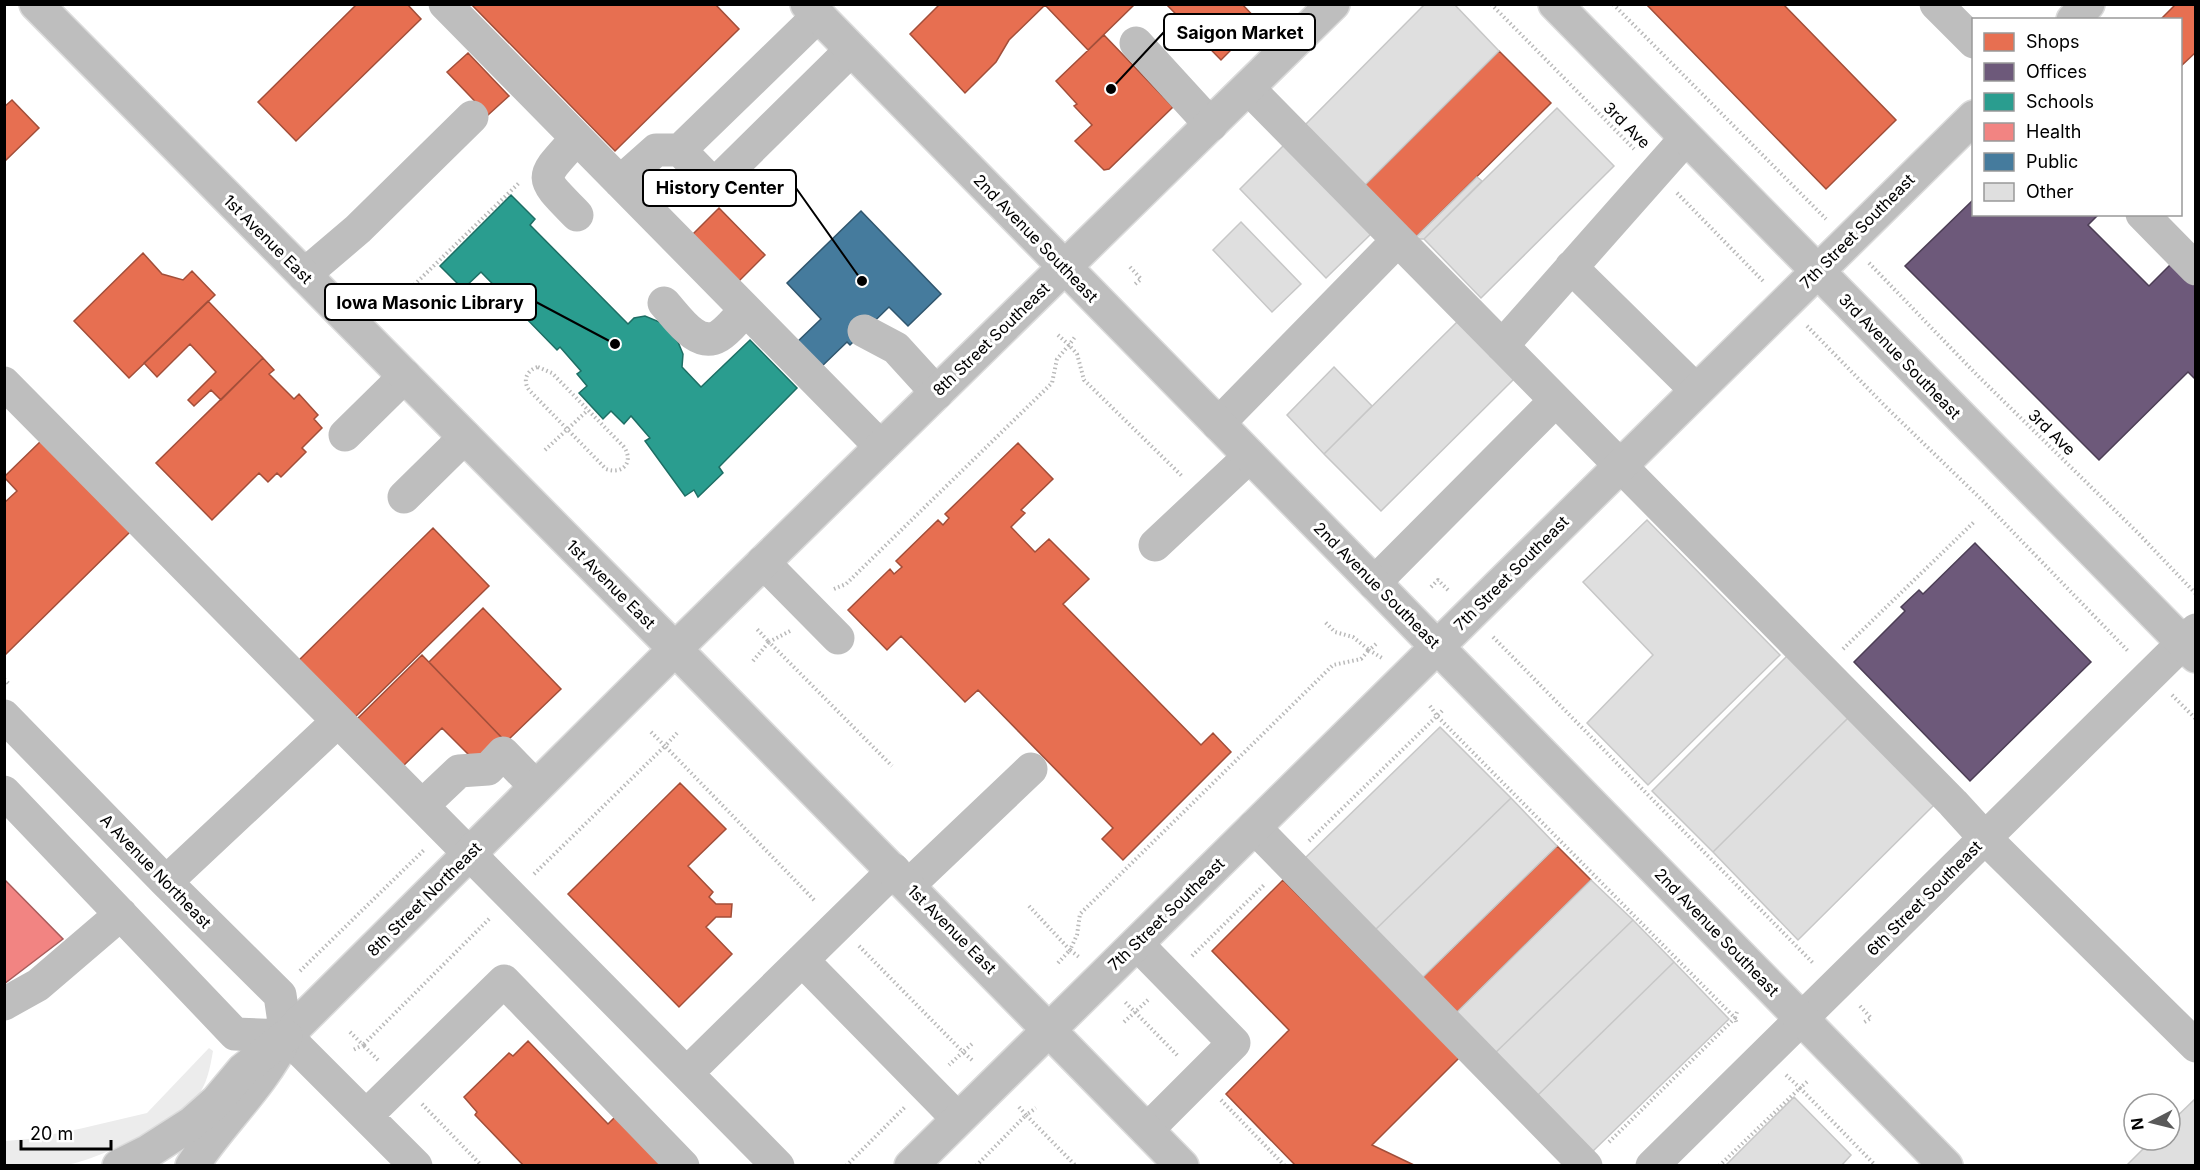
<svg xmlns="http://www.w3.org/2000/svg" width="2200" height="1170" font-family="Inter,sans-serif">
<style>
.green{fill:#ececec}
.shops{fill:#e76f51;stroke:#a24e39;stroke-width:1.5}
.offices{fill:#6d597a;stroke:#4c3e55;stroke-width:1.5}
.schools{fill:#2a9d8f;stroke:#1d6e64;stroke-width:1.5}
.health{fill:#f28482;stroke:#a95c5b;stroke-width:1.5}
.public{fill:#457b9d;stroke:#30566e;stroke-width:1.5}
.building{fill:#dfdfdf;stroke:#c7c7c7;stroke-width:1.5}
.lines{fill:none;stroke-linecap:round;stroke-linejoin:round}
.major-casing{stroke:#dbdbdb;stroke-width:36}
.highway-casing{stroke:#dbdbdb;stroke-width:36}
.path{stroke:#b9b9b9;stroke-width:4;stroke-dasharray:1.5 3;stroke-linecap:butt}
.minor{stroke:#bebebe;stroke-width:33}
.major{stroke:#bebebe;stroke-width:33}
.highway{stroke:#bebebe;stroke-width:33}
.labels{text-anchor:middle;stroke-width:6;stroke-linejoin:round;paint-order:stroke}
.street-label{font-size:16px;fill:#000;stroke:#fff}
.leader{fill:none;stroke:#000;stroke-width:2}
.callout-dot{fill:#000;stroke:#fff;stroke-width:2}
.callout{fill:#fff;stroke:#000;stroke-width:2}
.callout-label{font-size:18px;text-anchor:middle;font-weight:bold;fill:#000}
</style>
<rect width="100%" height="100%" fill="#fff"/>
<!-- green -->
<path class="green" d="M209 1048 213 1051C210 1068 207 1085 196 1098 178 1121 94 1162 65 1165 46 1168 24 1165 5 1166V1141L28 1139 79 1129 147 1113Z"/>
<!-- shops -->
<path class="shops" d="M357 4H407L421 19 296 141 258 102Z
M471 4H715L739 29 615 151Z
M940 4H1135L1088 50 1045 5 1009 40 996 62 965 93 910 34Z
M1166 4H1242L1259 22 1221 60Z
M1646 4H1783L1896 120 1826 189Z
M2176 4H2196V52L2180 67V20H2160Z
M1104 35 1173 107 1109 169 1104 170 1075 141 1092 125 1074 106 1077 104 1056 81Z
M1499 51 1551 103 1414 239 1363 187Z
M468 53 509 96 488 115 447 72Z
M12 100 39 128 4 162V107Z
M719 208 765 255 734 286 688 239Z
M143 253 162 274 183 280 192 271 215 295 129 378 74 321Z
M208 301 263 358 221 400 211 390 194 406 188 400 216 372 190 344 157 377 144 363Z
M263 358 274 370 269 374 294 399 299 394 318 415 314 419 322 428 302 448 306 452 281 477 277 473 268 482 259 473 212 520 156 463Z
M44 438 133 529 4 656V503L17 491 4 477Z
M1018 443 1053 479 1021 510 1025 513 1011 527 1035 552 1049 539 1089 579 1063 604 1201 745 1213 733 1231 752 1123 860 1102 839 1113 828 978 690 965 702 901 636 887 650 848 610 890 569 894 574 902 567 896 561 938 520 943 525 949 518 945 514Z
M433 528 489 586 349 723 293 666Z
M483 608 561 689 506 742 429 662Z
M422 655 502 738 477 763 442 728 401 768 355 721Z
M680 783 726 829 688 866 713 892 709 897 716 904H732L731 917H716L706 927 732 954 679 1007 568 894Z
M1557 846 1591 880 1454 1015 1421 979Z
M1283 880 1459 1058 1372 1145 1416 1166H1296L1226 1094 1289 1030 1212 951Z
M528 1041 608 1124 617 1115 666 1166H524L475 1115 477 1112 464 1097 509 1053 513 1056Z"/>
<!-- offices -->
<path class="offices" d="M1974 199V214H2099L2088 225 2149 286 2172 263 2196 287V380L2188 372 2099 460 1905 266Z
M1975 543 2091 662 1970 781 1854 662 1905 611 1901 607 1919 590 1923 594Z"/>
<!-- schools -->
<path class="schools" d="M511 195 535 219 530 225 628 324 634 318 645 316 662 323 678 342 683 354 682 367 701 387 750 340 797 388 719 467 723 473 698 497 694 490 685 496 645 441 650 438 631 416 624 424 611 411 603 419 579 393 587 386 577 374 581 371 560 347 557 350 481 272 463 289 440 266Z"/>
<!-- health -->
<path class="health" d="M4 879 63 939 4 984Z"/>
<!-- public -->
<path class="public" d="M861 211 941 294 908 326 889 307 850 345 847 342 818 370 794 345 821 319 787 283Z"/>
<!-- building -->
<path class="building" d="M1425 4H1454L1499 51 1363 187 1303 127Z
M1557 108 1614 166 1481 298 1424 239Z
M1286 143 1373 232 1326 278 1240 189Z
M1477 177 1482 181 1424 239H1414Z
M1241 222 1301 284 1272 312 1213 250Z
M1459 320 1516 377 1381 511 1324 454Z
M1334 367 1372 406 1324 454 1287 415Z
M1647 520 1780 655 1648 785 1587 723 1653 655 1583 582Z
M1789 654 1850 716 1713 852 1652 791Z
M1850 716 1936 803 1798 940 1713 852Z
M1440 727 1511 798 1375 930 1302 861Z
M1511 798 1557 846 1421 979 1375 930Z
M1591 880 1633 920 1493 1055 1454 1015Z
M1633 920 1674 962 1537 1096 1493 1055Z
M1674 962 1729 1019 1591 1153 1537 1096Z
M1794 1097 1851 1155 1841 1166H1725Z
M2196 1098V1166H2126L2152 1140H2170V1123Z"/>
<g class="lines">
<defs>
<path id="major" d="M36 4 675 649 1182 1166
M807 4 1946 1166
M1555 4 2196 656
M2073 20 2088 4
M192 1166C223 1119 261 1087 286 1036L675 649 1333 4
M911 1166 1974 117"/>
<path id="highway" d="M119 1166 149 1151 191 1124 217 1101 243 1070 286 1036"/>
</defs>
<!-- major casing -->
<use href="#major" class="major-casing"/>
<!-- highway casing -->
<use href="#highway" class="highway-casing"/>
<!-- path -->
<path class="path" d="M1491 4 1634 149
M1613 4 1826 219
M1677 193 1764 282
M1869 263 1977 375 2138 533 2196 594
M1130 267 1141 279 1133 286
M414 285 519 183
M1807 326 1888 409 1984 502 2129 652
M1058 335 1069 345 1075 337
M538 367 552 373 624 447C634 462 623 475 606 469L530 391C522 382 526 370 538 367Z
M545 450 588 410
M1431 587 1438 580 1449 591
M834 589 846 584 1052 383 1057 359 1069 345 1077 354 1084 380 1183 477
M790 631 769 642 892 766
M1493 637 1814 964
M1376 644 1369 650 1382 658
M1843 649 1974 522
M753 661 769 642 756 628
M4 679 10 685
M2172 695 2196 719
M1430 706 1437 716 1444 709
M651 732 665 746 678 732
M1309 841 1437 716 1735 1018 1607 1144
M534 874 665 746 816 902
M1029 906 1070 950 1077 935 1080 914 1333 665 1361 659 1369 650 1353 637 1335 632 1325 622
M859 946 963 1052 949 1065
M1192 956 1265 884
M1058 963 1070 950 1079 957
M300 971 424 850
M1148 1000 1135 1012 1178 1056
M1860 1006 1871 1018 1863 1023
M1737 1012 1735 1018 1737 1024
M1124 1022 1135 1012 1125 1002
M350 1032 363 1045 353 1050
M378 1060 363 1045 491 917
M972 1060 963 1052 973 1043
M1786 1075 1800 1088 1808 1081
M1221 1100 1285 1166
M422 1104 482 1166
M1019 1107 1026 1115 1036 1108
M846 1166 905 1107
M976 1166 1026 1115 1076 1166
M1719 1166 1800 1088 1876 1166"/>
<!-- minor -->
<path class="minor" d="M445 4 881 447
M1936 4 1974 42
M1136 43 1211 125
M1248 88 1953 803 1985 838 2196 1046
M577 138C539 180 538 175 577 215
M680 150 714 185 851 50
M620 182 656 150H680L818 16
M2142 214 2196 269
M1571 267 1696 390
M304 275 358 229 472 117
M664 303C677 317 697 349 719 336 729 330 737 318 746 310
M864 331 896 348 937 393
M1502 346 1686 138
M4 383 778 1166
M1218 424 1398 240
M345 435 405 376
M404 497 465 437
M1155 545 1250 456
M763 562 838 638
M1374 583 1555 401
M4 716 166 882 280 995 286 1036 416 1166
M4 792 235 1034 286 1036
M422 806 459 771 488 769 503 753 536 787
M1254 827 1586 1166
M166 882 338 721
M909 885 1031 769
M1137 944 1234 1043 1147 1130
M802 960 958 1119
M4 1004 38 985 121 914
M687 1073 894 870
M366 1116 504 981 683 1166
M1652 1166 2196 630"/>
<!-- major -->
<use href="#major" class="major"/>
<!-- highway -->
<use href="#highway" class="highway"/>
</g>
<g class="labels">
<!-- street labels -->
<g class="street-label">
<text transform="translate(1627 125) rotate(45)" y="6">3rd Ave</text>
<text transform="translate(1857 231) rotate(-45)" y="6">7th Street Southeast</text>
<text transform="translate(1036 238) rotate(46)" y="6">2nd Avenue Southeast</text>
<text transform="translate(268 239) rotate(45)" y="6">1st Avenue East</text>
<text transform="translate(991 339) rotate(-44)" y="6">8th Street Southeast</text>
<text transform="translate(1900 356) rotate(46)" y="6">3rd Avenue Southeast</text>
<text transform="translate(2052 432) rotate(44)" y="6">3rd Ave</text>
<text transform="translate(1511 573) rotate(-45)" y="6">7th Street Southeast</text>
<text transform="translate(611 584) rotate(45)" y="6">1st Avenue East</text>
<text transform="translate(1377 585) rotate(45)" y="6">2nd Avenue Southeast</text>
<text transform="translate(156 871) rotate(46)" y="6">A Avenue Northeast</text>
<text transform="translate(1924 898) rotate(-45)" y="6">6th Street Southeast</text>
<text transform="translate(424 899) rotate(-45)" y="6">8th Street Northeast</text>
<text transform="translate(1166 914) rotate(-44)" y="6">7th Street Southeast</text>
<text transform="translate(952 929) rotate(45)" y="6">1st Avenue East</text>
<text transform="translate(1717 932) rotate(46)" y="6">2nd Avenue Southeast</text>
</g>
</g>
<!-- callouts -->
<path class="leader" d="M1111 89L1164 32M862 281L796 188M615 344L536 302"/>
<g class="callout-dot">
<circle cx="1111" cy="89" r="6"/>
<circle cx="862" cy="281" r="6"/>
<circle cx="615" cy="344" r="6"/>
</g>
<g class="callout">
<rect x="1164" y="14" width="151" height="36" rx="6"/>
<rect x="643" y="170" width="153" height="36" rx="6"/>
<rect x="325" y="284" width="211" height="36" rx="6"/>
</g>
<g class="callout-label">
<text x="1240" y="39">Saigon Market</text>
<text x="720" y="194">History Center</text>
<text x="430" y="309">Iowa Masonic Library</text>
</g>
<!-- border -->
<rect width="2200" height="1170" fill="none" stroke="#000000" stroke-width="12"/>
<!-- legend -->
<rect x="1972" y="18" width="210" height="198" fill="#ffffff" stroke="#999999" stroke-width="1.5"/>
<rect x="1984" y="33" width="30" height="18" fill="#e76f51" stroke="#999999" stroke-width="1.5"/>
<text x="2026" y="48" font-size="18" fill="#000000">Shops</text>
<rect x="1984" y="63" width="30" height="18" fill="#6d597a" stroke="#999999" stroke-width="1.5"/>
<text x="2026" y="78" font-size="18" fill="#000000">Offices</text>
<rect x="1984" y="93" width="30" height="18" fill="#2a9d8f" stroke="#999999" stroke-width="1.5"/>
<text x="2026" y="108" font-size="18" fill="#000000">Schools</text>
<rect x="1984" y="123" width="30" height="18" fill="#f28482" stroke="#999999" stroke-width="1.5"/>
<text x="2026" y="138" font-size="18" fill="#000000">Health</text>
<rect x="1984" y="153" width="30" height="18" fill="#457b9d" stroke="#999999" stroke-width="1.5"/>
<text x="2026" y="168" font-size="18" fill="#000000">Public</text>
<rect x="1984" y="183" width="30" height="18" fill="#dfdfdf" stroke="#999999" stroke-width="1.5"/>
<text x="2026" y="198" font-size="18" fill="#000000">Other</text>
<!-- north arrow -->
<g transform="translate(2152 1122) rotate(263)"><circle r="28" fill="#ffffff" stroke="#999999" stroke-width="1.5"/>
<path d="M0-4.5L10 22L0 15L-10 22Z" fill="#595959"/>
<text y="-9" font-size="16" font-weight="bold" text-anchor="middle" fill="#000000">N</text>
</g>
<!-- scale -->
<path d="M21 1140v9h90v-9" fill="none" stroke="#000000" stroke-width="3"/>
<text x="30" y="1140" font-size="18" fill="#000000" stroke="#ffffff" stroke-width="4.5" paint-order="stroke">20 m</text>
</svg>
